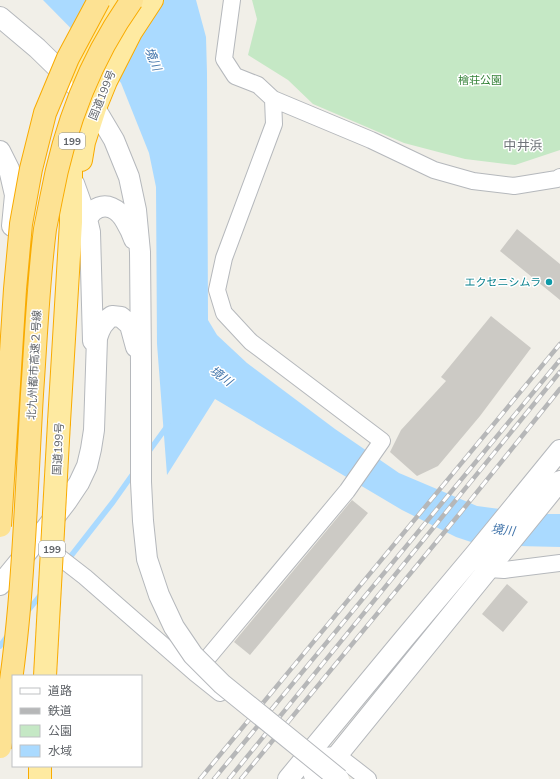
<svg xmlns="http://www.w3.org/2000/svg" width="560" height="779" font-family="'Nunito Sans','Noto Sans JP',sans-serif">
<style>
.green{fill:#c5e8c5}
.water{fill:#aadaff}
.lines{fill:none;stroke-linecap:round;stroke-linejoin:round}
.stream{stroke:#aadaff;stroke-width:5.5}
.building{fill:#cccac5}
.minor-casing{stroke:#b5b8bc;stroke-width:18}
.tertiary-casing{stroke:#b5b8bc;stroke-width:22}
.trunk-casing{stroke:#f9ab00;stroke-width:24}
.minor{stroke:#fff;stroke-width:16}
.tertiary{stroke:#fff;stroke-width:20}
.trunk{stroke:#feeaa1;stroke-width:22}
.rail-casing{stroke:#b6b7b8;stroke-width:4.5}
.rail{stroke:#fff;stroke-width:3;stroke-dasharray:9;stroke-linecap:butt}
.tertiary-bridge-casing{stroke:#b5b8bc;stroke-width:22;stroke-linecap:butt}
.trunk-bridge-casing{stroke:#f9ab00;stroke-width:24;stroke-linecap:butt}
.motorway-bridge-casing{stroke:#f9ab00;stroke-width:24;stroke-linecap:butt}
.tertiary-bridge{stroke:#fff;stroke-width:20}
.trunk-bridge{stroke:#feeaa1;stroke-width:22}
.motorway-bridge{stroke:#fde293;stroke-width:22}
.culture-dot{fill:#0f9aa8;stroke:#fff;stroke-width:1.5}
.labels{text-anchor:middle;stroke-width:3;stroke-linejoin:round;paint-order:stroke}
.shield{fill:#fff;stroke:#8f9295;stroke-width:1}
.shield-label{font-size:10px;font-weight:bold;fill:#5f6368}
.park-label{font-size:11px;fill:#348238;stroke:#fff}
.street-label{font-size:11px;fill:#5f6368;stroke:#fff}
.culture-label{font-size:11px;fill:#0d838f;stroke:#fff;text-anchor:end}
.water-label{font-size:12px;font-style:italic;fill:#4174aa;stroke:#fff}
.quarter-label{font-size:13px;fill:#70757a;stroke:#fff}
</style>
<rect width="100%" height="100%" fill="#f1efe8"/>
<!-- green -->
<path class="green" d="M252 0H560V150L515 165 465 159 404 143 313 104 288 80 248 55 257 19Z"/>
<!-- water -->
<path class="water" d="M43 0H196L206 37 207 73 208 320 217 335 247 363 335 429 399 473 477 506 537 514H560V547L480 545 456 537 402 510 215 399 167 475 157 344 156 187 149 153 121 83 104 62Z"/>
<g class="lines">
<!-- stream -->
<path class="stream" d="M147 454 168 425
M67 561 113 502 135 471
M26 613 43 592
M0 646 9 634"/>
</g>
<!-- building -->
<path class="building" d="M517 229 560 264V300L500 251Z
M491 316 531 348 480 416 438 466 417 476 390 452 401 430 446 381 441 377Z
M352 500 368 513 250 655 234 642Z
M507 584 528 602 503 632 482 614Z"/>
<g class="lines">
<defs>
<path id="minor" d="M232 0 224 59 235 76 258 85 273 99 371 140 434 170 473 181 514 186 557 179 560 177
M76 183 85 208 87 219 85 225
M45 546 85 577 195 673 220 693
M489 569 504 570 560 563
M195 673 347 491 382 441 251 342 224 313 217 290 224 258 274 124 273 99
M313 779 307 757 337 755 368 779"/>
<path id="tertiary" d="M0 17 37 48 78 88 95 108 114 140 129 177 136 210 140 252 141 365
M0 151 9 169 15 195 12 226
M93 341 90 232 87 219C89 216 91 213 93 211 106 201 119 209 126 222 129 227 132 233 134 239
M0 585 37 540 67 501 79 483 87 466 91 449 94 430 97 338C100 328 103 322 112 316L121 317 130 325 136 347
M288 779 403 640 476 553 560 450
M318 779 560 481"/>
<path id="trunk" d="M81 76C88 50 99 24 111 0
M81 160 84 142 95 108 106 81 131 32 152 0
M59 422 71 222V172L72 130
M40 779V766"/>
</defs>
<!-- minor casing -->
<use href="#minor" class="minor-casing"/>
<!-- tertiary casing -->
<use href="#tertiary" class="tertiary-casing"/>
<!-- trunk casing -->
<use href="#trunk" class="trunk-casing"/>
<!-- minor -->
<use href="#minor" class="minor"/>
<!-- tertiary -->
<use href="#tertiary" class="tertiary"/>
<!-- trunk -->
<use href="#trunk" class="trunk"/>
<defs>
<path id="rail" d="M200 779 560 344
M214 779 560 360
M229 779 560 372
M241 779 461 512 560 389"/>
</defs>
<!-- rail casing -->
<use href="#rail" class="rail-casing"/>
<!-- rail -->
<use href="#rail" class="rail"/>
<defs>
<path id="tertiary-bridge" d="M141 365V482L143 521 147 559 159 595 174 627 193 655 222 684 339 779"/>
<path id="trunk-bridge" d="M45 676 59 422"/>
<path id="motorway-bridge" d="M0 526 15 289 21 224 31 169 45 113 68 58 99 0
M0 747C23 631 25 512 32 394 36 339 38 284 45 229 47 219 49 209 51 199 64 128 90 59 132 0"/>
</defs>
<!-- tertiary-bridge casing -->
<use href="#tertiary-bridge" class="tertiary-bridge-casing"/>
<!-- trunk-bridge casing -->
<use href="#trunk-bridge" class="trunk-bridge-casing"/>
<!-- motorway-bridge casing -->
<use href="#motorway-bridge" class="motorway-bridge-casing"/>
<!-- tertiary-bridge -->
<use href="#tertiary-bridge" class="tertiary-bridge"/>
<!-- trunk-bridge -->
<use href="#trunk-bridge" class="trunk-bridge"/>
<!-- motorway-bridge -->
<use href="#motorway-bridge" class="motorway-bridge"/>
</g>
<!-- markers -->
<circle class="culture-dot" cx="549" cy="282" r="4"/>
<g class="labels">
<!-- shield labels -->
<g class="shield">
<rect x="59" y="133" width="26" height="16" rx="3"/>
<rect x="39" y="541" width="26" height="16" rx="3"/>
</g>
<g class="shield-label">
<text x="72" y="145">199</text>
<text x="52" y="553">199</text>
</g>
<!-- park labels -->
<g class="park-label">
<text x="480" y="84">檜荘公園</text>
</g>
<!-- street labels -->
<g class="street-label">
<text transform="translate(102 95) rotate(-68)" y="4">国道199号</text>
<text transform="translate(34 365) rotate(-87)" y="4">北九州都市高速２号線</text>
<text transform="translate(58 449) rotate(-87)" y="4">国道199号</text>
</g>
<!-- culture labels -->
<g class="culture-label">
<text x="541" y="286">エクセニシムラ</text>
</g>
<!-- water labels -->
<g class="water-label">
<text transform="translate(153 59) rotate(68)" y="4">境川</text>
<text transform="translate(221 376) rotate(36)" y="4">境川</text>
<text transform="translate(503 530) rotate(7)" y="4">境川</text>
</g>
<!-- quarter labels -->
<g class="quarter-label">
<text x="523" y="150">中井浜</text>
</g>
</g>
<!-- legend -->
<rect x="12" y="675" width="130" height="92" fill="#ffffff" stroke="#bfc1c3"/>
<rect x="20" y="688" width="20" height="6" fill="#ffffff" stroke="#bfc1c3"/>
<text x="48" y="695" font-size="12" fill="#5f6368">道路</text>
<rect x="20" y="708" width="20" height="6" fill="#b6b7b8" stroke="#bfc1c3"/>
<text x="48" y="715" font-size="12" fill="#5f6368">鉄道</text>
<rect x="20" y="725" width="20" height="12" fill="#c5e8c5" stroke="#bfc1c3"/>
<text x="48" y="735" font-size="12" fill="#5f6368">公園</text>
<rect x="20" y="745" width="20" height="12" fill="#aadaff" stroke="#bfc1c3"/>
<text x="48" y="755" font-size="12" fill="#5f6368">水域</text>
</svg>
